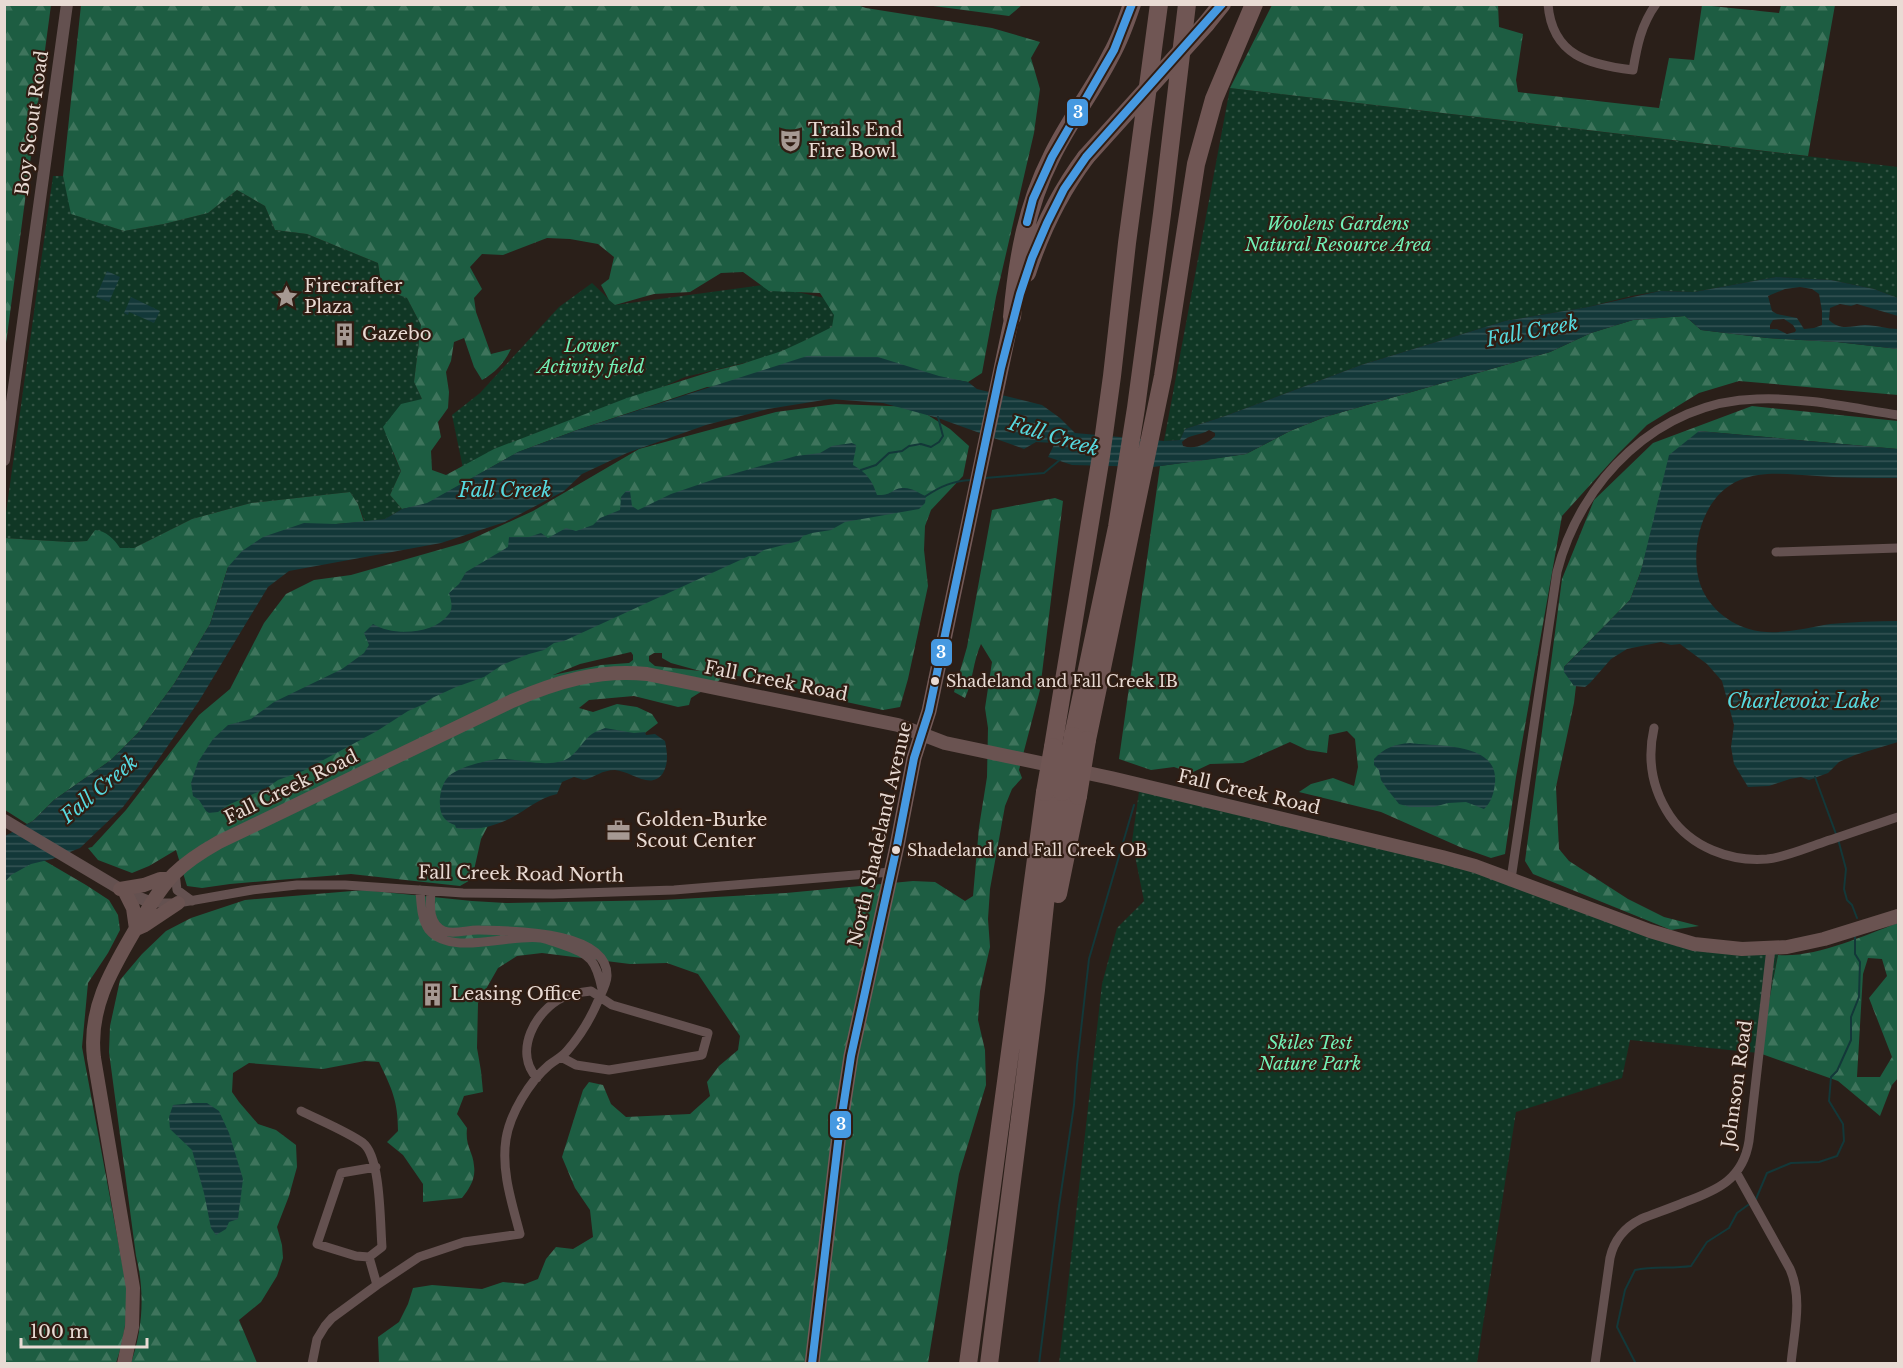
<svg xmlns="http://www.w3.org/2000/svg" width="1903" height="1368" font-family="'Libre Baskerville',serif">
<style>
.green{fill:url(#green-dots)}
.forest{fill:url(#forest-firs);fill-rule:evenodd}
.water{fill:url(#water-rules);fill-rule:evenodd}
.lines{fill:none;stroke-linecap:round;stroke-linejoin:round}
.stream{stroke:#133839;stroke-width:2}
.minor{stroke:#645150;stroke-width:9}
.tertiary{stroke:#645150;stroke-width:12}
.secondary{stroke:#6a5351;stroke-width:14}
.primary{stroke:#735a58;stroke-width:15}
.motorway{stroke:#705654;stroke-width:18}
.motorway-bridge{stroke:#705654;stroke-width:18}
.bus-1-casing{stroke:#301d13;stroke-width:12}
.bus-1{stroke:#4699e1;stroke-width:8}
.bus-dot{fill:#e9dbd4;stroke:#301d13;stroke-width:2}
.labels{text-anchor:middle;stroke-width:4.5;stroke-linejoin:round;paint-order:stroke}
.bus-label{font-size:16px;fill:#e9dbd4;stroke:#301d13;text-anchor:start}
.street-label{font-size:18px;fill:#e9dbd4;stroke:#301d13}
.poi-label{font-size:18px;fill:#e9dbd4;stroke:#301d13;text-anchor:start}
.park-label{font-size:18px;font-style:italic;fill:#71f1b6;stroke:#301d13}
.water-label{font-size:20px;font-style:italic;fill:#56d9df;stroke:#301d13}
.line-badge{stroke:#301d13;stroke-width:2}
.badge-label{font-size:16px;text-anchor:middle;font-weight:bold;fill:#fff}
</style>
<defs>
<pattern id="green-dots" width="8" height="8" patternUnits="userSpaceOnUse" patternTransform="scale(1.5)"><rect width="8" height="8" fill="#103725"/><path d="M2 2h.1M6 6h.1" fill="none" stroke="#335344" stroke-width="1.8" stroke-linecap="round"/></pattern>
<pattern id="forest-firs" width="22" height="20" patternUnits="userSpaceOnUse" patternTransform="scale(1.5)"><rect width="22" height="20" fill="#1d5d42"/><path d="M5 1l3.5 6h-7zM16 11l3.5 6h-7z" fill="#3e745c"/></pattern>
<pattern id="water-rules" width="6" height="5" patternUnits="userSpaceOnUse" patternTransform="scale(1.5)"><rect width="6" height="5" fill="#133839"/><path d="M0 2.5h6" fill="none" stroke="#355455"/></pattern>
</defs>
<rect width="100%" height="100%" fill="#2a1f19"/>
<!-- green -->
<path class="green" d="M1230 88 1898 167V298L1874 289 1831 280 1776 277 1694 292 1660 291 1631 296 1588 307 1505 321 1361 365 1225 416 1185 429 1180 440 1164 441Z
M53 176H63L72 214 124 231 164 224 208 213 237 190 265 206 275 230 307 234 378 263 382 289 407 298 421 325 414 382 422 399 393 453 401 471 390 495 402 509 385 519 365 522 358 504 350 492 251 503 192 519 134 548H120L95 530 87 541 69 542 5 538V520Z
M592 283 615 305 763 285 854 304V337L685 377 565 431 465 478 452 415 480 393 559 307Z
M1140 785 1511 879 1709 946 1779 948 1759 1053 1630 1040 1622 1078 1516 1112 1477 1363 1059 1364 1102 984 1117 928 1144 901 1132 841Z"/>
<!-- forest -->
<path class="forest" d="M5 4 51 5 5 351 4 5Z
M854 4 866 8 992 28 1040 42 1031 58 1040 89 1034 133 996 297 982 373 968 382 939 377 707 387 580 429 518 452 427 504 402 509 390 495 401 471 383 427 401 404 422 399 414 382 421 325 407 298 382 289 378 263 307 234 275 230 265 206 237 190 208 213 164 224 124 231 71 214 63 176 81 5ZM547 238 570 239 598 244 614 257 609 279 601 285 609 300 615 305 654 294 690 292 721 273 743 272 769 291 820 293 834 315 832 327 808 339 782 351 742 364 713 371 627 398 494 449 446 475 432 470 431 451 441 437 438 422 448 408 449 392 446 372 451 361 454 342 464 338 474 367 482 380C496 372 504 363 511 349L491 354 476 312 474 298 482 289 470 267 482 254 503 255Z
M1498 4 1499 27 1523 34 1516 80 1518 92 1659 108 1669 58 1694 60 1702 5 1779 13 1781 5H1835L1808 156 1230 88 1272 5Z
M926 5H1022L1009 16Z
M1685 316 1701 330 1767 338 1837 342 1898 349V395L1739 381 1699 393 1647 425 1618 454 1562 516 1516 777 1505 854 1491 858 1460 847 1381 812 1299 792 1311 784 1333 778 1354 786 1358 767 1355 739 1347 731 1329 735 1327 753 1307 750 1290 742 1243 763 1210 764 1191 773 1174 767 1151 770 1119 759 1160 466 1246 454 1290 431 1325 417 1550 352 1591 333 1633 320Z
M836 404 915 407 950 429 969 446 963 476 931 510 925 526 924 550 928 586 908 679 900 707 883 710 819 696 772 680 728 675 691 698 689 705 678 707 634 696 589 700 579 708 593 712 617 704 637 707 652 714 658 723 641 736 502 799 481 839 472 879 460 886 351 874 230 884 202 888 187 886 176 850 149 866 132 873 98 860 88 848 92 847 126 810 199 715 230 689 264 623 286 594 314 580 351 575 463 543 533 511 639 449 776 412ZM631 652 633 655V660L629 663 601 665 553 675 580 664ZM654 653H662V658L671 663 700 671 655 666 649 661V656Z
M1752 406 1898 421V449L1699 431 1651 534 1641 571 1630 600 1564 667 1574 686H1576L1574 703 1556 787 1559 849 1569 861 1628 899 1664 917 1699 926 1671 930 1533 874 1525 861 1562 579 1594 500 1653 443Z
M350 492 358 504 364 522 336 524 228 567 210 624 174 684 138 733 111 760 54 800 33 821 27 824 5 810 4 538 69 542 87 541 95 530C105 530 115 540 120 548H134L192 519 251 503Z
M1055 498 1063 501 1040 690 1019 770 1022 778 1012 789 1005 806 990 889 988 919 990 947 980 991 978 1020 985 1050 986 1085 959 1174 928 1363H379L378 1337 399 1322 408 1304 413 1288 432 1285 482 1289 503 1282 525 1284 538 1279 546 1259 556 1247 573 1249 593 1237 590 1210 575 1188 562 1157 583 1090 589 1082 603 1085 611 1104 626 1117 690 1114 710 1096 707 1082 719 1066 738 1050 740 1036 698 974 667 963 630 964 542 953 517 956 498 968 478 1003 477 1048 481 1071 483 1092 464 1096 457 1114 467 1128C465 1147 473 1151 474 1166 476 1179 469 1189 462 1198L423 1202V1184L403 1155 387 1142 398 1131C398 1101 392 1089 379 1062L365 1061 323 1069 249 1063 233 1073 232 1092 239 1102 258 1124 276 1130 296 1145 297 1167 289 1196 277 1227 282 1245 283 1258 277 1276 261 1302 239 1320 257 1363H131C143 1328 145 1292 136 1256L109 1052 110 1026 120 980 142 954 166 931 191 918 245 900 364 890 472 901 506 903 663 900 786 893 913 881 935 882 965 901 973 896 979 827 987 777 988 728 985 708 992 662 981 644C973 661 973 681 965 698L954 692 967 647 992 510Z
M4 837 86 885 109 900 118 915 120 930 108 953 88 983 82 1047 127 1289C127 1317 125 1337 116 1363H5Z
M1898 923V1078L1892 1085 1880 1116 1838 1081 1759 1053 1778 955C1816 958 1862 936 1898 923ZM1868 958 1882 959 1887 976 1869 998 1892 1057 1880 1077H1857L1863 974Z"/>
<!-- water -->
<path class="water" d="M107 271 120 277 109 302 96 297Z
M1776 277 1831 280 1874 289 1898 298V316L1857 304 1851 306 1840 304 1830 308 1829 320C1841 331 1850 326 1865 325 1876 325 1887 329 1898 329V349L1837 342 1767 338 1701 330 1685 316 1633 320 1591 333 1550 352 1325 417 1290 431 1246 454 1213 459 1153 467 1072 465 1048 457 1055 443 1036 442 1024 449 938 418 883 403 830 399 768 409 706 425 627 453 582 474 564 491 505 522 441 543 289 571 268 587 199 701 149 773 123 807 80 848 52 859 31 864 11 875 5 882V836L33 821 54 800 111 760 138 733 174 684 210 624 228 567 242 551 263 537 304 523 336 524 385 519 402 509 427 503 518 452 580 429 807 356 878 357 939 376 968 382 977 389 1042 405 1060 418 1075 433 1164 441 1180 440 1185 429 1225 416 1361 365 1505 321 1588 307 1660 291 1694 292ZM1800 287 1812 289 1819 294 1822 311V325L1814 328 1804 329 1797 318 1777 314 1772 311 1768 296 1785 289ZM1784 319 1793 325 1796 330 1795 332 1787 334 1777 329H1770V325L1773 320ZM1209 430 1215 433V436C1207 444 1195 450 1183 446L1182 442C1189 434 1200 436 1209 430Z
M131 297 160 311 154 323 129 312 128 315 124 313Z
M1699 431 1898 449V478C1871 478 1844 478 1817 476 1791 475 1765 470 1740 480 1705 494 1691 541 1698 576 1703 602 1725 622 1749 629 1775 637 1805 628 1830 624 1853 622 1876 621 1898 621V742L1855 755 1839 762 1828 773 1809 780 1801 777 1790 779 1769 786 1748 787 1734 764 1731 747 1734 725 1722 681 1707 664 1680 644 1671 645 1661 642 1627 649 1611 659 1590 683 1585 687 1574 686 1564 672V667L1630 600 1641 571 1669 455Z
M852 443 856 445C856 452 853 458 853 465 867 473 872 480 877 495 892 496 891 489 902 488 912 487 918 493 926 496L925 503 919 509 845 522 831 530 812 533 803 536 799 541 764 550 755 556H749L564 641 554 643 544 650 529 654 502 665 484 677 456 687 432 698 424 704 408 711 377 731 303 771 278 780 267 788 228 805 218 812 209 813 206 811 199 800 193 796 191 783 198 762 213 739 228 725 251 719 274 702 342 669 364 653 369 645 364 633 373 624C392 636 433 635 448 615 454 609 451 600 449 593L459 584 466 572 508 547 509 537H529L541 533 548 538 566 528 576 531 593 525 600 518 620 510 621 497 626 491H630L632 506 638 510 671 494 715 479 796 456 820 453 832 446Z
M605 728 634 733 645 732 646 735 655 734 665 741C667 752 669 762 663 773 651 791 631 771 615 770 602 770 595 777 584 780L574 777 562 782 557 794C537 799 528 809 511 818 495 826 473 832 456 828L455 825C446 822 440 816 440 805 439 796 442 783 449 776 458 767 490 759 502 759 522 759 541 767 562 761 576 757 581 742 592 734 596 731 601 730 605 728Z
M1410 743C1436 747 1499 741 1495 783 1494 793 1491 803 1484 809L1466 802 1448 803 1434 807H1410L1399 804 1387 789 1381 780 1379 770 1374 765V759C1384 748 1395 744 1410 743Z
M193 1103H207L219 1111 229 1133 243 1179 238 1219 229 1222 226 1229 216 1235 211 1228 204 1193 192 1150 170 1129 169 1117 173 1105Z"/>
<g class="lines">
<!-- stream -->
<path class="stream" d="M861 470 876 465 889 453 902 451 909 446 921 444 931 447 939 442 943 436 938 417
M985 478 1044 473 1061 459
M926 496C941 486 953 481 971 480
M1815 777 1836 834
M1838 839 1846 869 1844 889 1847 900 1852 905 1857 918
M1756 1199 1767 1173 1791 1163 1819 1162 1837 1156 1844 1141 1843 1124 1829 1101 1831 1077 1837 1071 1851 1040V1017L1859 997 1860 962 1855 954V937
M1039 1364 1059 1206 1074 1105 1077 1065 1089 959 1134 805
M1636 1364 1617 1327 1625 1290 1635 1270C1654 1266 1672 1269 1691 1266L1707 1242 1729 1228 1737 1213 1748 1205"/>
<!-- minor -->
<path class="minor" d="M1548 4C1552 56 1590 65 1633 70 1637 46 1641 25 1656 4
M1776 552 1898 548
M1654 728C1647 759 1652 789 1670 816 1691 847 1730 862 1767 859 1786 857 1806 848 1824 842 1849 834 1874 825 1898 817
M175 873 177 890 192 901
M1511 879 1557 572C1580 480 1659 401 1757 399 1805 397 1852 408 1898 415
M420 890C421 903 421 919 429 930 451 957 512 933 541 938 548 939 556 943 563 945 591 954 596 961 602 989
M152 903H178L252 890 297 885H345L463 893 553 894 674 890 891 872
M537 1078C513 1052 535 1010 564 997 573 993 582 992 591 991L612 1005 708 1033 702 1055 609 1070 576 1065 561 1057
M301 1111C319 1120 348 1132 363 1143 381 1157 380 1223 382 1247L369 1257 356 1256 317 1244 341 1173 376 1167
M1736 1172 1790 1269C1803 1299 1794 1332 1791 1364
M369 1257 377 1285
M312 1364 317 1339 325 1326 332 1318 377 1285 419 1257 464 1242 520 1234C512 1203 501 1171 506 1139 510 1114 529 1082 549 1065 555 1060 561 1058 567 1051 580 1036 590 1020 598 1001 601 994 607 983 607 976 608 930 510 931 480 930 469 929 455 935 444 931 428 924 430 905 431 891
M1595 1364 1610 1258C1614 1240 1625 1227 1641 1219 1656 1213 1671 1208 1685 1202 1718 1190 1743 1179 1749 1141L1771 948"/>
<!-- tertiary -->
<path class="tertiary" d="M4 460 67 4
M4 820 125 892 152 903"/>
<!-- secondary -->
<path class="secondary" d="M120 889 144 885 160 879H169
M125 892 133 908 136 929
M136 929 145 925 178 903
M124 1364 132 1327 133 1288 94 1058C88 1009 111 971 135 930 147 911 158 890 174 874 187 861 203 851 219 842L512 701C556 682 598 669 647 674L898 725 945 743 1111 778 1442 857 1475 866 1650 931 1694 944 1742 949 1787 947 1824 939 1898 916"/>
<!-- primary -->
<path class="primary" d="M812 1364 839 1134 851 1056 897 846 914 758 929 711 1012 317"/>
<!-- motorway -->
<path class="motorway" d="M1206 24 1222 4
M1027 273C1041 230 1059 193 1086 157
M1012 317C1017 262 1026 207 1051 158 1068 122 1093 91 1111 55 1120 39 1126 22 1132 4
M1073 736 1117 527 1136 408 1162 214 1187 4
M1087 740 1163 376 1196 164 1214 99 1254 4
M1053 747 1101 456 1112 376 1127 243 1159 4
M1058 894 1078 796
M968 1364 1045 792
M989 1364 1036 990 1046 895 1062 792"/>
<!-- motorway-bridge -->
<path class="motorway-bridge" d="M1086 157 1206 24
M1045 792 1053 747
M1062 792 1073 736
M1078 796 1087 740"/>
<defs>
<path id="bus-1" d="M1027 222 1033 199 1052 157 1114 50 1132 4
M812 1364 839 1134 851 1056 897 846 914 758 929 711 1001 368 1020 294 1032 258 1047 223 1064 189 1086 157 1222 4"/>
</defs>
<!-- bus-1 casing -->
<use href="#bus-1" class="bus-1-casing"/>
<!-- bus-1 -->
<use href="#bus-1" class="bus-1"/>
</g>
<!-- icons -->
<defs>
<symbol id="theatre-bare" viewBox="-9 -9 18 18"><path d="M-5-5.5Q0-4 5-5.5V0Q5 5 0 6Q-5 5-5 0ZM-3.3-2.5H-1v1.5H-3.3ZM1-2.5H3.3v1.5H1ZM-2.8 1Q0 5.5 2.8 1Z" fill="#a69993" stroke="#301d13" stroke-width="2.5" paint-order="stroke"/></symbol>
<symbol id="sight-bare" viewBox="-9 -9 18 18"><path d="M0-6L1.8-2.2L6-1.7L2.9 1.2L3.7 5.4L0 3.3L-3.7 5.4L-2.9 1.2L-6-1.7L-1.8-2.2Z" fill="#a69993" stroke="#301d13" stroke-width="2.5" paint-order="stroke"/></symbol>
<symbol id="building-bare" viewBox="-9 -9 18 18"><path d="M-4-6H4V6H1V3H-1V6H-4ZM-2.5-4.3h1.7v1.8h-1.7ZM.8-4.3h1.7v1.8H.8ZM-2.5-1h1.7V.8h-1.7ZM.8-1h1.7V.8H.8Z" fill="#a69993" stroke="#301d13" stroke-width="2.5" paint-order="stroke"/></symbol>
<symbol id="office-bare" viewBox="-9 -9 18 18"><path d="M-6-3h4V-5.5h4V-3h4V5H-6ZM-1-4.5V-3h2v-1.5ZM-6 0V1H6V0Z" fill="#a69993" stroke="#301d13" stroke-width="2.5" paint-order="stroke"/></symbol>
</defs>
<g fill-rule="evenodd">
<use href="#theatre-bare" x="774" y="124" width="33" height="33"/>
<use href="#sight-bare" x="270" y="280" width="33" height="33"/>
<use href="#building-bare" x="328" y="318" width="33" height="33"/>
<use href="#office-bare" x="602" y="814" width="33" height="33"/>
<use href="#building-bare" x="416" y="978" width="33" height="33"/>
</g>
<!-- markers -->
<g class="bus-dot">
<circle cx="935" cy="681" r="5"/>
<circle cx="896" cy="850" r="5"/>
</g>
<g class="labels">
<!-- bus labels -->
<g class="bus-label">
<text x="946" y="687">Shadeland and Fall Creek IB</text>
<text x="907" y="856">Shadeland and Fall Creek OB</text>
</g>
<!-- street labels -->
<g class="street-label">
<text transform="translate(32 123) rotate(-82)" y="6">Boy Scout Road</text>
<text transform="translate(776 681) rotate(11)" y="6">Fall Creek Road</text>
<text transform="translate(291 787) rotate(-26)" y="6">Fall Creek Road</text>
<text transform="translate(1249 792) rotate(13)" y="6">Fall Creek Road</text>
<text transform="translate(880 834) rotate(-77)" y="6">North Shadeland Avenue</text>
<text transform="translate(521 874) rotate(1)" y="6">Fall Creek Road North</text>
<text transform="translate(1737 1084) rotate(-82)" y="6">Johnson Road</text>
</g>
<!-- poi labels -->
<g class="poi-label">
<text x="808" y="136">Trails End<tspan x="808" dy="21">Fire Bowl</tspan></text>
<text x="304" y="292">Firecrafter<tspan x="304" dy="21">Plaza</tspan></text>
<text x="362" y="340">Gazebo</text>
<text x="636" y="826">Golden-Burke<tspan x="636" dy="21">Scout Center</tspan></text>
<text x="451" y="1000">Leasing Office</text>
</g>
<!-- park labels -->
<g class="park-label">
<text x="1338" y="230">Woolens Gardens<tspan x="1338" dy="21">Natural Resource Area</tspan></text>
<text x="591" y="352">Lower<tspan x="591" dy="21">Activity field</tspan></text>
<text x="1310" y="1049">Skiles Test<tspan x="1310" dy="21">Nature Park</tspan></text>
</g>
<!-- water labels -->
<g class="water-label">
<text transform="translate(1532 331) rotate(-11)" y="7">Fall Creek</text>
<text transform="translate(1054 436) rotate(17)" y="7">Fall Creek</text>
<text x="505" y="497">Fall Creek</text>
<text x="1803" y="708">Charlevoix Lake</text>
<text transform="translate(99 789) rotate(-40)" y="7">Fall Creek</text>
</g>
</g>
<g class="line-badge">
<rect x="1066" y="98" width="23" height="29" rx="6" fill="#4699e1"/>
<rect x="930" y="638" width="23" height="29" rx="6" fill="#4699e1"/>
<rect x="829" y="1110" width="23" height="29" rx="6" fill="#4699e1"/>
</g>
<g class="badge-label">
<text x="1078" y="118">3</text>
<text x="941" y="658">3</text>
<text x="841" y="1130">3</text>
</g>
<!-- border -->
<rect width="1903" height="1368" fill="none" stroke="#e9dbd4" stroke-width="12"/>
<!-- scale -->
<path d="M21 1338v9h126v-9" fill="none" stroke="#e9dbd4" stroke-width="3"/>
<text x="30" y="1338" font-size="18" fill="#e9dbd4" stroke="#301d13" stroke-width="4.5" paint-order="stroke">100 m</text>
</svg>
